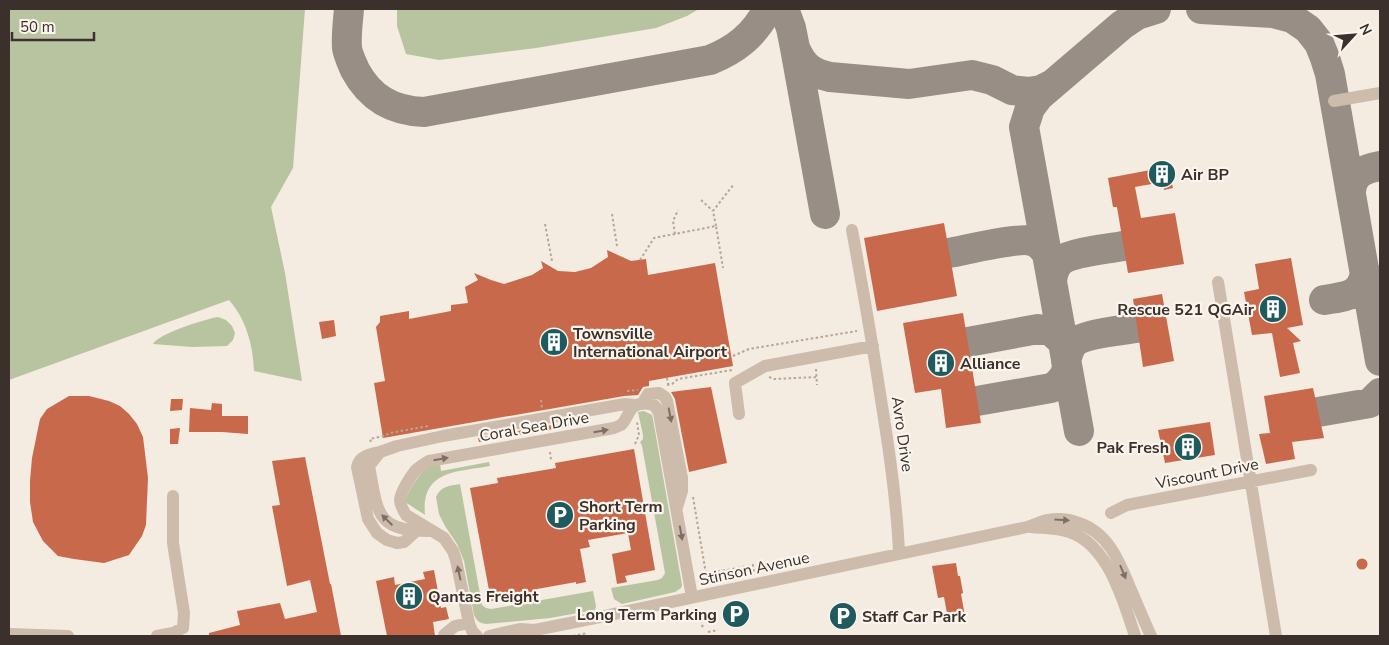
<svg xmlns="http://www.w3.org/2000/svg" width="1389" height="645" font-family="'Nunito Sans',sans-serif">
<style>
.green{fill:#b8c4a0}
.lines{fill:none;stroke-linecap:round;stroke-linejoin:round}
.taxiway{stroke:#988e86;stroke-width:30}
.building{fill:#c8694b}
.path{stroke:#b9a596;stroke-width:2;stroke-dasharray:2.5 2.5;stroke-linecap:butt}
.minor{stroke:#cdbbac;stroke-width:12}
.oneway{fill:#7d6f65}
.labels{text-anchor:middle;stroke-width:4.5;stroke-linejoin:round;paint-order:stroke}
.poi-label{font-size:16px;font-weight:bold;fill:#3b302b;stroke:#fbf5ee;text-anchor:start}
.street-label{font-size:16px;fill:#3b302b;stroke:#fbf5ee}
</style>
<rect width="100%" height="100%" fill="#f4ebe1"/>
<!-- green -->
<path class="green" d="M9 9H305L293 168 271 207 285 273 302 381 254 371C253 345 246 319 229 300L9 380Z
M397 9H699L687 16 656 28 536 48 439 60 406 54 397 26Z
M218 317 226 320 232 326 235 333 233 340 227 346 192 347 153 344C158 334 205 319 218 317Z
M644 411 652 415 653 419 682 585 681 588 675 592 622 604 614 599 611 588 658 580 662 578 665 573 642 446 640 442 643 439V435L638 412Z
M489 462 490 466C457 472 421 470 425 515L405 502C407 493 420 472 428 467 431 465 436 464 440 463L441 471Z
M460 484 482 605 486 608 491 609 593 591 596 606 595 610 550 618 486 624C479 623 477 621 474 615L464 561 457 544 445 526 439 514 436 497C441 486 449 486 460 484Z"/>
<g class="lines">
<!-- taxiway -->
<path class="taxiway" d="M349 9C348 21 346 35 347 48 348 55 352 63 355 70 370 98 392 111 424 112L710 60C737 49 754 35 768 9
M784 9 791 28 795 48 825 214
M1201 9 1273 13 1292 18 1308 29 1319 43 1325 58 1330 74 1380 361
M795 48C803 66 811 73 830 77L909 84 972 75 992 80 1012 90 1028 92 1041 90 1053 84
M1351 191C1353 173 1364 169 1380 166
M949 253C966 250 1018 237 1032 241 1039 243 1043 248 1047 254
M1052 281C1053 273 1055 265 1062 260 1073 252 1108 249 1123 246
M1324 300C1346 296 1362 297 1365 271
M968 342 1038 329 1051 331 1061 340 1064 346
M1066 361C1068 355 1069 348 1074 343 1083 334 1123 330 1137 328
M977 401 1051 388C1061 383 1066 376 1067 366
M1318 412 1370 403 1380 393
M1079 431 1024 127 1030 108 1039 96 1122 25 1137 15 1156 9"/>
</g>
<!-- building -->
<path class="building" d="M1166 160 1173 188 1164 190 1163 182 1135 187 1141 218 1175 213 1184 264 1128 273 1117 207H1113L1108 178 1161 168 1160 161Z
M944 223 957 296 877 311 864 238Z
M607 250 631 261 646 259 648 275 715 263 733 366 649 381V386L643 387 638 395 624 396 383 438 374 383 385 381 376 327 380 322V316L409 311V319L451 311V305L468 303 465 287 478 280 474 273 491 280 504 284 532 275 543 268 541 261 558 271 575 272 591 268 608 257Z
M1291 258 1303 325 1287 328 1301 341 1293 343 1300 373 1280 377 1272 333 1252 335 1244 292 1259 289 1255 264Z
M1162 294 1174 361 1143 367 1133 299Z
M963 313 981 423 946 428 941 389 915 393 903 323Z
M334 320 336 336 322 339 319 322Z
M711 387 727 463 689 472 675 399 671 392Z
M1313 388 1324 438 1292 442 1295 459 1266 464 1259 434 1270 433 1264 396Z
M69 396H89L109 401 120 406 129 414 137 424 143 437 148 478 146 525 142 536 129 555 104 563 74 559 58 556 43 541 33 522 30 502V481L32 458 40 419 47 409Z
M171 399H183L182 410 170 411Z
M212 403 222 404V416H248V434L222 432H189L190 408 211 410Z
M575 421 576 425 479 442 478 438Z
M1210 422 1215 455 1165 463 1158 430Z
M180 428 178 444H170V429Z
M634 449 655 570 625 576 627 582 617 584 612 554 631 550 628 533 588 540 590 547 580 549 586 582 576 584V582L537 589V592L491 601 470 488 498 483 497 478 556 468 555 463Z
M305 457 330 584H331L341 636H209V633L240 625 237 611 280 603 285 619 317 612 310 580 287 586 272 506 280 505 272 461Z
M1356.5 564a5.5 5.5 0 1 1 11 0a5.5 5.5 0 1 1-11 0Z
M956 563 958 576H960L963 593 961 594 965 616 948 619 944 597 938 598 932 566Z
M434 570 441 608 446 607 449 619 433 622 435 636H387L376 581 394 577 395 585 425 579 423 572Z"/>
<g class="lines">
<!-- path -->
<path class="path" d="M701 200 713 211
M612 214 617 246
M545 224 552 261
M716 226 713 211 734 184
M675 234 673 221 678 210
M640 260 654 238 716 226 723 268
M733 356 749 349 857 331
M816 369 817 385
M769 377 774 379 817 377
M667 378 668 384
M667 385 672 384 678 379 732 370
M627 391 638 390
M541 400 542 408
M371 442 370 439 384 436 390 433 428 426
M635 444 639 435 637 422
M550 452 551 460
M693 497 706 574 753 565 754 574
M700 615 703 629
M708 632 718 630
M573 636 587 633"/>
<!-- minor -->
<path class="minor" d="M1334 101 1380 93
M852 230C863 289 873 347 882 406 890 455 897 504 899 553
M1218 282 1276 636
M642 404 648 394 659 393 665 397 667 401 682 478V491L677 507
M739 414 735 383 765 366 873 346
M380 452C370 454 359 456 357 467L368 519 377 533 387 540 397 543 404 542 415 532
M1111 513 1127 505 1311 470
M1031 527C1041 528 1052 528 1062 530 1107 538 1123 600 1135 636
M432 531C375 532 378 513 369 466L380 452 397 446 443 436 625 404 634 405
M9 634 68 636
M157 636 173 633 183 628 184 613 173 543V496
M444 636V635L455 626 469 623
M477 636 472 631 469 623 456 560 453 551 444 538 406 515C403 510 400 505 400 500 400 493 411 476 415 471 419 467 424 464 429 461L614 428C616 427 619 426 621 425 629 418 628 406 640 404 646 403 650 403 655 406L659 413 692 597
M489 636 520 629 535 630 600 617 1027 527C1034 525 1041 521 1048 520 1058 518 1069 519 1079 523 1109 533 1120 563 1131 590 1138 606 1144 621 1151 636"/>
</g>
<!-- one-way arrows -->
<defs><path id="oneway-solid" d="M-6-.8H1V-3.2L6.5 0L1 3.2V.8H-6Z" transform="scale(1.25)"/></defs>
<g class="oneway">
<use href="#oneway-solid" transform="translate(670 415) rotate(79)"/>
<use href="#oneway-solid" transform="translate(601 431) rotate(-10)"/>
<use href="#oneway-solid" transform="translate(441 459) rotate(-10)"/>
<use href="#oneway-solid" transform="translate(387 520) rotate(-136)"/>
<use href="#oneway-solid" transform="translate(1062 520) rotate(4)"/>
<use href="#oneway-solid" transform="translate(681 533) rotate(80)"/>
<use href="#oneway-solid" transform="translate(1123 572) rotate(67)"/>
<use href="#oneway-solid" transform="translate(459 573) rotate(-102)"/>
</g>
<!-- icons -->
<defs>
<symbol id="building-disc" viewBox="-11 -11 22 22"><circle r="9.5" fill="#1f5a5e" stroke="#fbf5ee"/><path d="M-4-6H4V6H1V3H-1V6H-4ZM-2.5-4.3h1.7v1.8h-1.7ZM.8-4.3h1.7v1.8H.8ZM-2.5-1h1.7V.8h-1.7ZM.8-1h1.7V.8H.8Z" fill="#fff"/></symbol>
<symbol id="parking-disc" viewBox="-11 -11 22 22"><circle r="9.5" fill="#1f5a5e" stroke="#fbf5ee"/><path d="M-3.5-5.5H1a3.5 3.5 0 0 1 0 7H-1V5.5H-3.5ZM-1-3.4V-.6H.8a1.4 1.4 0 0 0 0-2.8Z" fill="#fff"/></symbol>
</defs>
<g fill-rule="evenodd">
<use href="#building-disc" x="1146" y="158" width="32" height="32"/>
<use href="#building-disc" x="1257" y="293" width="32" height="32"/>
<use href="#building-disc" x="538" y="326" width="32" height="32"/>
<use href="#building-disc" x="925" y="347" width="32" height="32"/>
<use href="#building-disc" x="1172" y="431" width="32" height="32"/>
<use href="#parking-disc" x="544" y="499" width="32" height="32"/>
<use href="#building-disc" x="393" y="580" width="32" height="32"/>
<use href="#parking-disc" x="720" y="598" width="32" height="32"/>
<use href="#parking-disc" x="827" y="600" width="32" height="32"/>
</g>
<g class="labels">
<!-- poi labels -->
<g class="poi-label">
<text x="1181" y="180">Air BP</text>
<text x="1254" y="315" text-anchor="end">Rescue 521 QGAir</text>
<text x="573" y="339">Townsville<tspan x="573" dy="18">International Airport</tspan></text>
<text x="960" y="369">Alliance</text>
<text x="1169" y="453" text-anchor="end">Pak Fresh</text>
<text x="579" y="512">Short Term<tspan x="579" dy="18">Parking</tspan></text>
<text x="428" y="602">Qantas Freight</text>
<text x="717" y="620" text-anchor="end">Long Term Parking</text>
<text x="862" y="622">Staff Car Park</text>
</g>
<!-- street labels -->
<g class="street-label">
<text transform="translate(534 426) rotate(-10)" y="6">Coral Sea Drive</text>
<text transform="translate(903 434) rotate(82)" y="6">Avro Drive</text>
<text transform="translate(1207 473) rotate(-11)" y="6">Viscount Drive</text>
<text transform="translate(754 568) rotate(-12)" y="6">Stinson Avenue</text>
</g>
</g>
<!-- border -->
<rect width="1389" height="645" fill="none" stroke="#3b302b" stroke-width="20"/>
<!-- north arrow -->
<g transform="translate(1354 35) rotate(64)" stroke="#fbf5ee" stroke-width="4" paint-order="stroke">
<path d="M0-4L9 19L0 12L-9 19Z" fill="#3b302b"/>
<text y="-8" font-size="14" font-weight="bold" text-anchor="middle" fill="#3b302b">N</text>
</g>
<!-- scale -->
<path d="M12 32v8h82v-8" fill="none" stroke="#3b302b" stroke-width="2.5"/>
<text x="20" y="32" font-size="15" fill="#3b302b" stroke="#fbf5ee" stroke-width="4" paint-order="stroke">50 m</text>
</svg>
